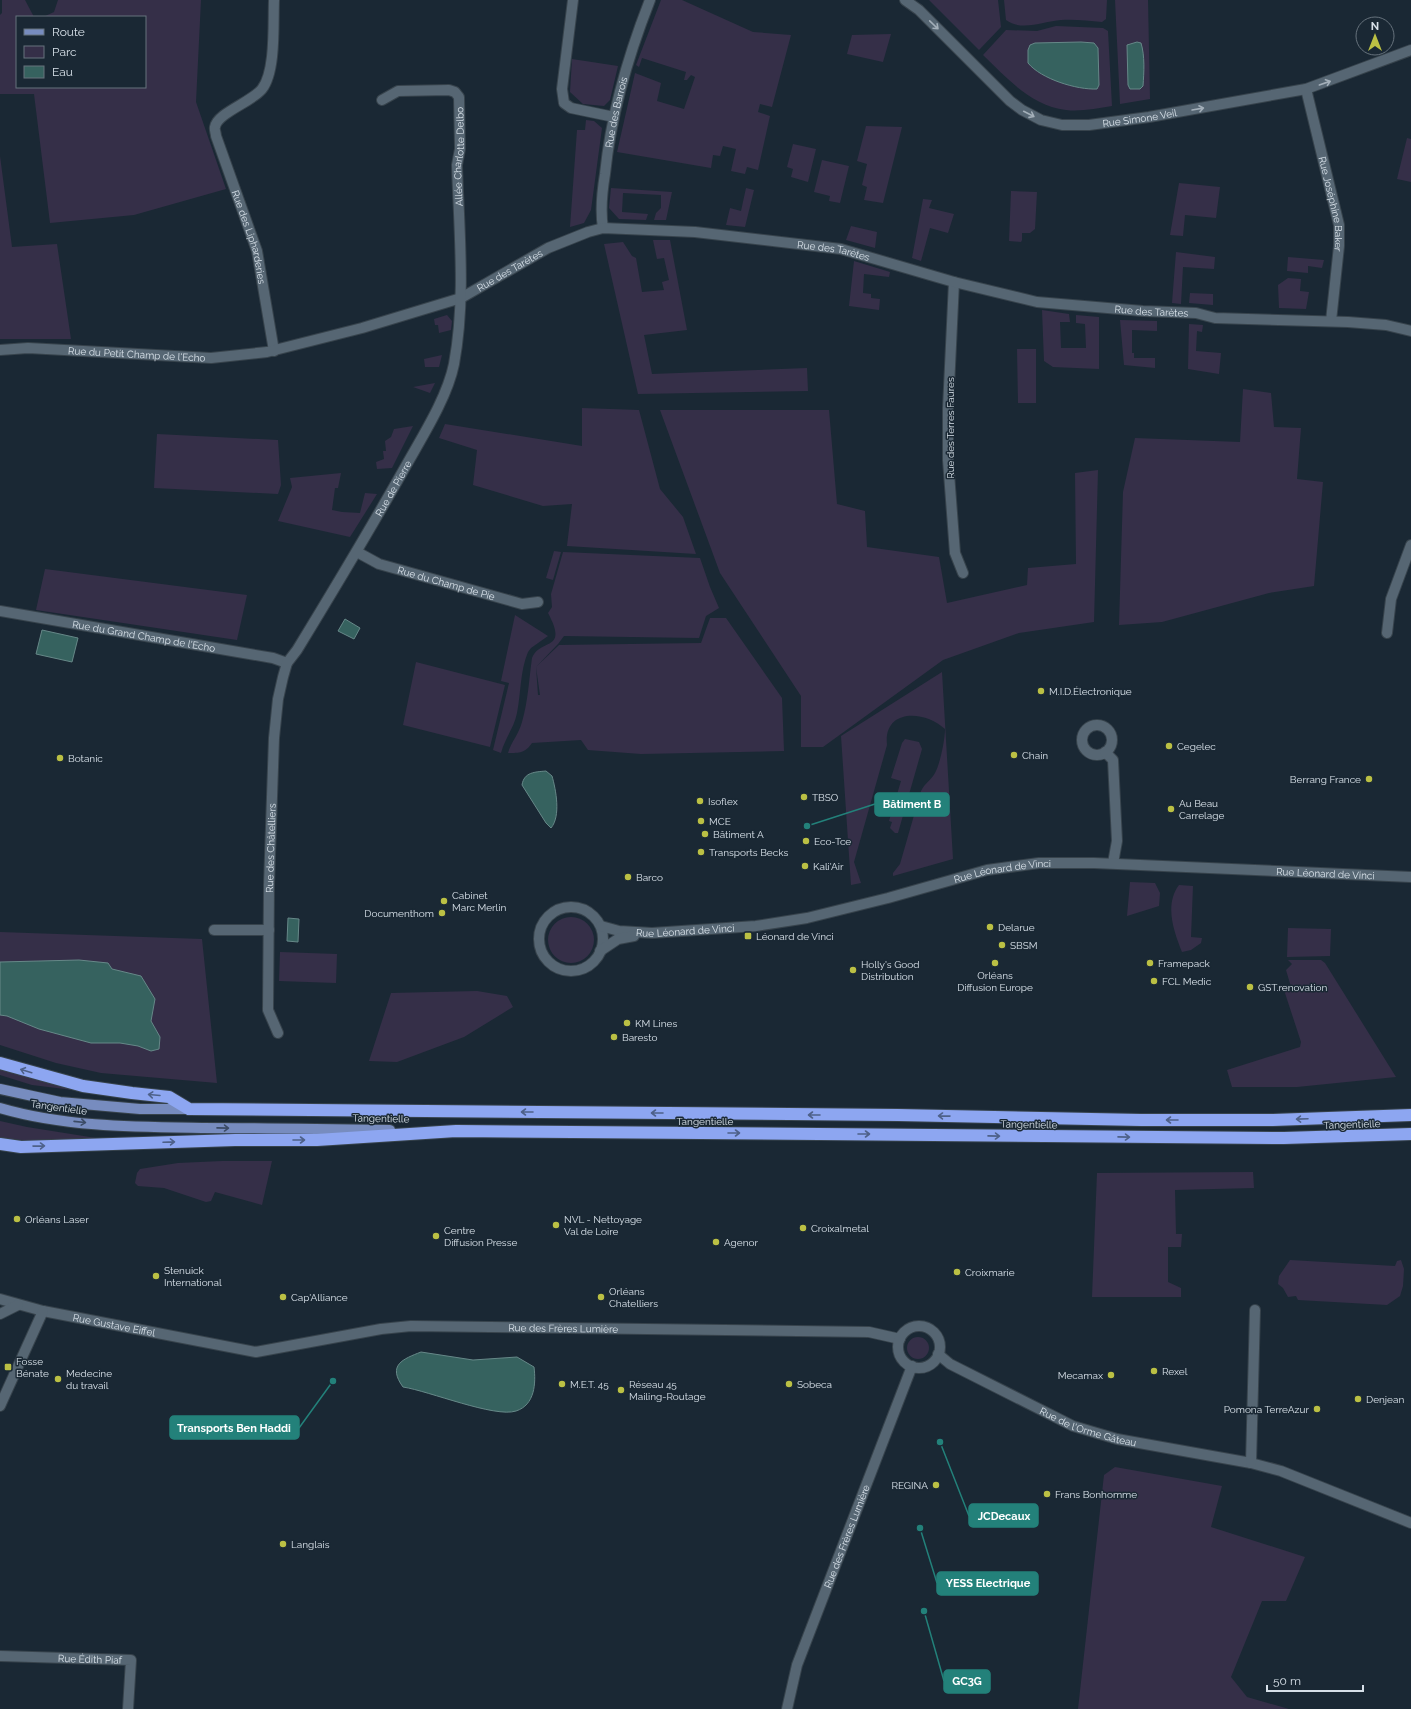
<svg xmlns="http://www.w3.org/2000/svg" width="1411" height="1709" font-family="Raleway,sans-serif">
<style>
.green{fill:#352f48}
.water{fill:#36625f;stroke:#688}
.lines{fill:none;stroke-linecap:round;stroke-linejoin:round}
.street-casing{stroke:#37434c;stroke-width:12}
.primary-casing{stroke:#37434c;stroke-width:12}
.highway-casing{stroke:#37434c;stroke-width:14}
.street{stroke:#566673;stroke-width:10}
.primary{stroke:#778cbf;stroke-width:10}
.highway{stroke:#8da6f1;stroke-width:12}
.oneway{stroke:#a3afb9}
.oneway2{stroke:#4e6189}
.oneway3{stroke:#3b4b65}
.poi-dot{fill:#bbc044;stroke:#1a2834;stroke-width:1.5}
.labels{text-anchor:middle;stroke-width:3;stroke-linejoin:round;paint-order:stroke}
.street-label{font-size:10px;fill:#d7e0e8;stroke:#1a2834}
.poi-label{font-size:10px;fill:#d7e0e8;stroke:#1a2834;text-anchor:start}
.leader{fill:none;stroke:#23817a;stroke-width:1.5}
.callout-dot{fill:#23817a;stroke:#1a2834;stroke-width:1.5}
.callout{fill:#23817a;stroke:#23817a;stroke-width:1.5}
.callout-label{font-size:11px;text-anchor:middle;font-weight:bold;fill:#fff}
</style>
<rect width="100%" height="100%" fill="#1a2834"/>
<!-- green -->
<path class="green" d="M2 0H25L34 17H17V87H145V17H43L54 12 58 0H201L196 102 226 189 134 215 50 223 34 94H0V15L2 13Z
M661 0H682L753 32 791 35 772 107 760 104 758 112 770 116 758 170 747 167 745 174 731 171 736 149 723 146 720 156 713 155 711 168 617 152 635 73 661 83 657 101 684 109 695 77 691 75 687 80H684L686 72 642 58 639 67 636 65Z
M929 0H998L1001 27 979 50Z
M1004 0H1107L1106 19 1102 22C1089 21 1075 19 1061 20 1044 21 1022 32 1006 20Z
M1115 0H1148L1150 99 1120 104Z
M1056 26 1103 28 1108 31 1112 106C1097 108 1081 112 1066 110 1030 105 1008 79 983 55L1006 30 1037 31Z
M891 34 883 62 847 54 852 35Z
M572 59 618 66 610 100 604 106 583 104 570 92Z
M586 120 594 121 602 128 591 210 584 223 570 227 577 130H585Z
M866 126 902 127 883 203 864 200 867 187 862 185 867 164 857 161Z
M1407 138 1411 139V182L1397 179Z
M793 144 816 149 808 182 791 177 793 169 787 167Z
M0 156 12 247 57 244 71 339H0Z
M822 160 849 166 840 203 829 201 830 196 814 192Z
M1179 183 1220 187 1216 218 1185 215 1183 236 1170 235Z
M611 188 672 192 666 220H654L656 213 661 208V195L623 193 622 212 648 214 646 220 619 219 609 208Z
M746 188 754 190 745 227 726 225 730 208 741 211Z
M1011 191 1037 192 1035 229 1030 233H1022V240L1021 242 1009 241Z
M923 199 932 200 929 208 954 214 948 233 930 228 921 261 912 258Z
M851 226 877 232 875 248 846 240Z
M653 240H670L687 330 644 335 652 374 807 368 808 391 638 394 604 244 623 242 632 256 636 258 642 292 664 290 662 282 669 280 664 258 657 259Z
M1176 252 1215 257 1214 269 1183 267 1181 304 1172 303Z
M1288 257 1324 260 1322 268 1308 266V273L1287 271Z
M854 261 890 272 889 277 864 274 863 293 871 294V298L880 299 879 310 849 306Z
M1288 278 1301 279 1300 291 1309 292 1306 309 1279 308 1278 285Z
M1190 293 1213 294V305L1189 303Z
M1042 310 1069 314 1070 322H1060L1061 348H1086L1085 324 1076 323V315L1099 317V369L1053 367 1044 361Z
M447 315 452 321 451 330 439 333 438 325H435L434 319Z
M1120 320 1157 321V331L1132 330V353H1134V358H1155V368L1124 365Z
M1189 324 1203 325 1202 332 1197 331 1196 351 1221 353 1219 374 1188 369Z
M1017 349H1036V403H1018Z
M442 355 439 367H425L424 359Z
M435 383 430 393 413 387Z
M1243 389 1271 393 1274 427 1301 428 1297 479 1323 482 1314 586 1269 593 1162 622 1119 625 1123 492 1135 438 1240 442Z
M582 408 639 410 660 489 683 517 696 554 567 546 572 504 543 506 473 485 477 450 439 438 445 424 582 446Z
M660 410H829L837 504 865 511 867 547 939 557 947 603 1027 585 1028 568 1076 564 1075 473 1098 470 1094 622 1019 633 943 660 823 747H801V696L720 573Z
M413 426 392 468 377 469 376 462 384 459 383 451H386L385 441 391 437 394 429Z
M157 434 278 440 281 485 278 494 154 488Z
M341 473 338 488H335L332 510 342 512 360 513 365 493 377 494 350 537 278 521 292 487 290 478Z
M554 551 561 552 553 580 546 578Z
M563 552 700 558 710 587 719 608 706 616 699 638 564 636 558 644 536 667 538 695H540L536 667 559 645 701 643 710 618H726L782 698 784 751 641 754 588 750 581 740 532 743C525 753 520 753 508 753 511 742 519 734 522 722 528 702 529 679 532 658 540 638 569 652 548 613L552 607 551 594Z
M45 569 247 595 237 640 36 610Z
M515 615 548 636 531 648 528 652C520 671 521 693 517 713 514 728 505 738 501 753L493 750 509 683 501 681Z
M416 662 505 685 490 747 403 725Z
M942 672 953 859 893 876V873L900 864 921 791C925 783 931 780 935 773 940 764 945 740 945 729 925 710 883 708 887 745L854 862 861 883 851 885 841 736Z
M905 739 919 742 922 749 898 833H895L890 828 892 822 889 821 901 781 891 778 902 743Z
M1130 882 1155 883 1160 893 1159 906 1127 916Z
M1179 885 1193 886 1191 937 1202 938 1201 943 1191 950 1182 952C1174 932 1164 905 1179 885Z
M548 940a23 23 0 1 1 46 0a23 23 0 1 1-46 0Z
M1288 928 1331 929 1330 956 1287 957Z
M0 932 202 939 217 1083 101 1073 56 1063 0 1045Z
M280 952 337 954 336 983 279 981Z
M1288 960H1321L1325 963 1396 1077 1297 1087H1232L1227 1070 1300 1047 1301 1042 1284 990 1291 987 1286 970 1292 964Z
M477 991 507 996 513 1007 464 1037 397 1062 369 1061 391 993Z
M0 1068 33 1079 89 1092 32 1085 0 1075Z
M0 1121 27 1127 96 1138 91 1139 32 1141 0 1138Z
M222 1161H272L262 1205 215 1192 211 1201 206 1202 164 1188 138 1186 135 1183 137 1173 140 1169 178 1163Z
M1253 1172 1254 1188 1175 1190 1176 1234H1182L1181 1247H1168V1282L1181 1288V1297H1092L1097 1173Z
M1290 1260 1395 1266 1397 1261 1401 1260 1404 1269 1403 1286 1400 1296 1387 1305 1298 1300 1296 1296 1288 1297 1283 1288 1278 1284 1279 1276Z
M907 1348a11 11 0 1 1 22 0a11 11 0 1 1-22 0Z
M1115 1467 1222 1486 1211 1527 1305 1557 1286 1601H1262L1231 1677 1247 1697 1289 1709H1078L1104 1475Z"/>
<!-- water -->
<path class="water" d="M1081 42 1094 43 1098 48 1099 85 1097 89C1077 90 1041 79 1028 63V50L1030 45 1035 43Z
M1137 42 1141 43C1145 56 1144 72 1143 86L1140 89H1130L1128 85 1127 45Z
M345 619 360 628 354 639 338 631Z
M42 630 78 638 72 662 36 654Z
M546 771 552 776C556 790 561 816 551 828L546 823 522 785C524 772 535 772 546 771Z
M288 918 299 919 298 942 287 941Z
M79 960 108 963 112 969 141 976 155 999 151 1021 160 1037 159 1049 151 1051 138 1046 120 1043H91L39 1029 7 1016 0 1015V962Z
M421 1352 473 1360 517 1357 534 1367C536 1383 535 1405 516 1411 495 1418 429 1391 403 1387 387 1365 403 1359 421 1352Z"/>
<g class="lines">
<defs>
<g id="street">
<path id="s1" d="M274 0C273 24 276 71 262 89 252 102 217 113 215 127 214 129 216 133 216 136L257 251 274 351"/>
<path d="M573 0 562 89 564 103 571 108 614 117"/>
<path id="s2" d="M905 0 919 10 1010 101 1022 110 1041 120 1062 125H1089L1149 117 1306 89 1411 50"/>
<path id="s3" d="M1306 89 1339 225V246L1331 321"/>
<path id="s4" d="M603 228C600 210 602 192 605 174 611 114 628 56 650 0"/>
<path d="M954 282 948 408V460L955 553 963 573"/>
<path id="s5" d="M0 350 28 348 211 358 267 352 362 328 461 298 548 248 588 232 603 228 695 232 841 249 954 282 1037 302 1143 311 1196 313 1215 318 1348 322 1386 325 1411 331"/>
<path id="s6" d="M357 552 379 564 522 604 538 602"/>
<path id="s7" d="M0 611 238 652 273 658 287 663"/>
<path d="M1387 633 1391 599 1411 545"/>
<circle cx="1097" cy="740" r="15"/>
<path d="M1105 752 1113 760 1117 841 1113 863"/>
<circle cx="571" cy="939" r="32"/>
<path id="s8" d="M601 926 619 931 652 933 756 926 807 918 888 898 987 870 1039 863H1094L1411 877"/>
<path d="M214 930H269"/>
<path d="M600 951 618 939 634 936"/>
<path id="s9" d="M278 1033 268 1010 269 885 274 738 278 699 283 677 287 663 297 650C333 591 369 531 403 471 420 440 447 399 454 364 466 299 459 231 457 165L460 149 459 97 455 92 449 90 398 91 382 100"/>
<path id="s10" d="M0 1299 43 1311 256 1352 381 1329 411 1326 869 1332 900 1339"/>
<path d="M0 1314 18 1305"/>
<circle cx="919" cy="1347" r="21"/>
<path id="s11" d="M938 1354 950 1364 1073 1426 1117 1439 1251 1463 1281 1471 1411 1523"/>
<path d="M0 1406 43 1311"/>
<path d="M1251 1463 1255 1310"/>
<path id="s12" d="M0 1656 131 1660 128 1709"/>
<path id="s13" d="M787 1709 797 1665 912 1366"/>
</g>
<path id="primary" d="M0 1089 60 1102 140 1109H189
M0 1108C65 1127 135 1127 202 1128 265 1128 328 1129 390 1130"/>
<path id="highway" d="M0 1063 83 1086 132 1093 169 1097 189 1109 898 1115 1141 1120H1273L1411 1115
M0 1144 21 1147 235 1140H317L456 1131 1284 1138 1411 1134"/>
</defs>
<!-- street casing -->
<use href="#street" class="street-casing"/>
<!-- primary casing -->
<use href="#primary" class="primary-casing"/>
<!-- highway casing -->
<use href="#highway" class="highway-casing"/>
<!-- street -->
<use href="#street" class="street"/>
<!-- primary -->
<use href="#primary" class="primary"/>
<!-- highway -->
<use href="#highway" class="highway"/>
</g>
<!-- one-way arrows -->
<defs><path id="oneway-shaft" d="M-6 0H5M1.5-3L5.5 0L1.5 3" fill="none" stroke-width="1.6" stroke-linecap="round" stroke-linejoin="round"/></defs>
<g class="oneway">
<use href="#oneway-shaft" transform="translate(934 25) rotate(44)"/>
<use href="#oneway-shaft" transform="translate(1325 83) rotate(-19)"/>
<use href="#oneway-shaft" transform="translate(1198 109) rotate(-10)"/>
<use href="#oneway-shaft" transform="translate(1029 114) rotate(27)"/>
</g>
<g class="oneway2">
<use href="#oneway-shaft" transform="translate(26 1071) rotate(-163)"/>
<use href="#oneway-shaft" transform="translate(154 1095) rotate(-175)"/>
<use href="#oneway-shaft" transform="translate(527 1112) rotate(-180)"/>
<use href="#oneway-shaft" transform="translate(657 1113) rotate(-180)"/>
<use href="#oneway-shaft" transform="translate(814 1115) rotate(-180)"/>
<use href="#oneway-shaft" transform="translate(944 1116) rotate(-179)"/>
<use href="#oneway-shaft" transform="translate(1302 1119) rotate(178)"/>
<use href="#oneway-shaft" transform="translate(1172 1120) rotate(180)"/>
<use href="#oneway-shaft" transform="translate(734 1133)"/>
<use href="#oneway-shaft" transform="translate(864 1134)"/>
<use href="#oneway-shaft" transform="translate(994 1136) rotate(1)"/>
<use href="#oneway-shaft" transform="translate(1124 1137) rotate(1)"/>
<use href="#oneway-shaft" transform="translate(299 1140)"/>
<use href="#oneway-shaft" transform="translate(169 1142) rotate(-2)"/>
<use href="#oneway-shaft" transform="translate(39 1146) rotate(-1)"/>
</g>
<g class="oneway3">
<use href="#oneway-shaft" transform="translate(80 1122) rotate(6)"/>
<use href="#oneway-shaft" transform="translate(223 1128) rotate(1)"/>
</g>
<!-- markers -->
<g class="poi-dot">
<circle cx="1041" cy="691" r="4"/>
<circle cx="1169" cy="746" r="4"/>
<circle cx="1014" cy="755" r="4"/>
<circle cx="60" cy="758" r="4"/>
<circle cx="1369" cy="779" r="4"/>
<circle cx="804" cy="797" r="4"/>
<circle cx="700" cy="801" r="4"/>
<circle cx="1171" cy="809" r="4"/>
<circle cx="701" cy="821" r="4"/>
<circle cx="705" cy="834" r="4"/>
<circle cx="806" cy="841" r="4"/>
<circle cx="701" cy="852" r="4"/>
<circle cx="805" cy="866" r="4"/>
<circle cx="628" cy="877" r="4"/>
<circle cx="444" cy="901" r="4"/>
<circle cx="442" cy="913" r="4"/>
<circle cx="990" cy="927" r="4"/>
<rect x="744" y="932" width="8" height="8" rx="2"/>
<circle cx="1002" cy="945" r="4"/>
<circle cx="995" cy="963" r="4"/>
<circle cx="1150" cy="963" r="4"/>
<circle cx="853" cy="970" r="4"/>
<circle cx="1154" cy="981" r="4"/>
<circle cx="1250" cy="987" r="4"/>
<circle cx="627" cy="1023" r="4"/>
<circle cx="614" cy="1037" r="4"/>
<circle cx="17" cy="1219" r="4"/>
<circle cx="556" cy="1225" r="4"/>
<circle cx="803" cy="1228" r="4"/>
<circle cx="436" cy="1236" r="4"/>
<circle cx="716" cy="1242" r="4"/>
<circle cx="957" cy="1272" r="4"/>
<circle cx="156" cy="1276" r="4"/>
<circle cx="283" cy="1297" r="4"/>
<circle cx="601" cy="1297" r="4"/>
<rect x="4" y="1363" width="8" height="8" rx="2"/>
<circle cx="1154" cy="1371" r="4"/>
<circle cx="1111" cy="1375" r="4"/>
<circle cx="58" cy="1379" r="4"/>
<circle cx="562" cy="1384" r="4"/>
<circle cx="789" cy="1384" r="4"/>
<circle cx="621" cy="1390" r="4"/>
<circle cx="1358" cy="1399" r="4"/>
<circle cx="1317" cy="1409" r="4"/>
<circle cx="936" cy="1485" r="4"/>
<circle cx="1047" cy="1494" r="4"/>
<circle cx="283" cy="1544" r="4"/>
</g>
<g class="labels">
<!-- street labels -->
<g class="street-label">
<text dy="4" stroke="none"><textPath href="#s4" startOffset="117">Rue des Barrois</textPath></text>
<text dy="4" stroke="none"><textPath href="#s2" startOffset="282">Rue Simone Veil</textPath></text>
<text dy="4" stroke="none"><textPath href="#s9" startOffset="925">Allée Charlotte Delbo</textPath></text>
<text dy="4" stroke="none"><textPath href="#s3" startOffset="118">Rue Joséphine Baker</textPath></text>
<text dy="4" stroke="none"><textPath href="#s1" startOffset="268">Rue des Lipharderies</textPath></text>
<text dy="4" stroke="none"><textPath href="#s5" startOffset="860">Rue des Tarètes</textPath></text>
<text dy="4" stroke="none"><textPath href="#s5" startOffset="525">Rue des Tarètes</textPath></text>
<text dy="4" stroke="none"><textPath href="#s5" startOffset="1185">Rue des Tarètes</textPath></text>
<text dy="4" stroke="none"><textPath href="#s5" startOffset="137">Rue du Petit Champ de l'Echo</textPath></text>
<text transform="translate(950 428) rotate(-90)" y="4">Rue des Terres Faures</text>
<text dy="4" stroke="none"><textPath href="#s9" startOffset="578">Rue de Pierre</textPath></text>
<text dy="4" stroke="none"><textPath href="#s6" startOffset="95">Rue du Champ de Pie</textPath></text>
<text dy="4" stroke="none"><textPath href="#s7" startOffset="146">Rue du Grand Champ de l'Echo</textPath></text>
<text dy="4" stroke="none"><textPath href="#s9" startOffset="187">Rue des Châtelliers</textPath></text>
<text dy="4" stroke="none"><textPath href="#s8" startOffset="409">Rue Léonard de Vinci</textPath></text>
<text dy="4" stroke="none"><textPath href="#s8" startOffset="733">Rue Léonard de Vinci</textPath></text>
<text dy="4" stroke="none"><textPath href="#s8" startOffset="85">Rue Léonard de Vinci</textPath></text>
<text transform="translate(59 1107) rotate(8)" y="4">Tangentielle</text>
<text transform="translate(381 1118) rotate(1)" y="4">Tangentielle</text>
<text x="705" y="1125">Tangentielle</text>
<text transform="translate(1029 1124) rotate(1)" y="4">Tangentielle</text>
<text transform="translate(1352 1124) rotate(-2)" y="4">Tangentielle</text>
<text dy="4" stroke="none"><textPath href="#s10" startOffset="117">Rue Gustave Eiffel</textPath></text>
<text dy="4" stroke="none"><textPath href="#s10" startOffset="571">Rue des Frères Lumière</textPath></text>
<text dy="4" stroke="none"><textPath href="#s11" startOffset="168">Rue de l'Orme Gâteau</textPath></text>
<text dy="4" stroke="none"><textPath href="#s13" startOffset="183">Rue des Frères Lumière</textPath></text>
<text dy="4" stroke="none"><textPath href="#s12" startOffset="90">Rue Édith Piaf</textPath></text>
</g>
<!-- poi labels -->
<g class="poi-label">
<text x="1049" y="695">M.I.D.Électronique</text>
<text x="1177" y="750">Cegelec</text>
<text x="1022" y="759">Chain</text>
<text x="68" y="762">Botanic</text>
<text x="1361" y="783" text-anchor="end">Berrang France</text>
<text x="812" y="801">TBSO</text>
<text x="708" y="805">Isoflex</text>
<text x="1179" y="807">Au Beau<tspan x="1179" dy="12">Carrelage</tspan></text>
<text x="709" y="825">MCE</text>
<text x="713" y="838">Bâtiment A</text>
<text x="814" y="845">Eco-Tce</text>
<text x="709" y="856">Transports Becks</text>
<text x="813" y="870">Kali'Air</text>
<text x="636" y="881">Barco</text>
<text x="452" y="899">Cabinet<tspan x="452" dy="12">Marc Merlin</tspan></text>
<text x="434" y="917" text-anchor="end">Documenthom</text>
<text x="998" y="931">Delarue</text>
<text x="756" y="940">Léonard de Vinci</text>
<text x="1010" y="949">SBSM</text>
<text x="1158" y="967">Framepack</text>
<text x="861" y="968">Holly's Good<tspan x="861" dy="12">Distribution</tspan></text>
<text x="995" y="979" text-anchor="middle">Orléans<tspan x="995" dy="12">Diffusion Europe</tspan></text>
<text x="1162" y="985">FCL Medic</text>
<text x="1258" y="991">GST.renovation</text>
<text x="635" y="1027">KM Lines</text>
<text x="622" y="1041">Baresto</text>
<text x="25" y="1223">Orléans Laser</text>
<text x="564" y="1223">NVL - Nettoyage<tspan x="564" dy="12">Val de Loire</tspan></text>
<text x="811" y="1232">Croixalmetal</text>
<text x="444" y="1234">Centre<tspan x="444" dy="12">Diffusion Presse</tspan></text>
<text x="724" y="1246">Agenor</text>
<text x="164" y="1274">Stenuick<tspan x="164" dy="12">International</tspan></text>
<text x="965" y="1276">Croixmarie</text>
<text x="609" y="1295">Orléans<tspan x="609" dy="12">Chatelliers</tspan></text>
<text x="291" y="1301">Cap'Alliance</text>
<text x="16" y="1365">Fosse<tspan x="16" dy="12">Bénate</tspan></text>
<text x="1162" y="1375">Rexel</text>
<text x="66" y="1377">Medecine<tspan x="66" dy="12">du travail</tspan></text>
<text x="1103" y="1379" text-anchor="end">Mecamax</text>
<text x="570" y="1388">M.E.T. 45</text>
<text x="629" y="1388">Réseau 45<tspan x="629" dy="12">Mailing-Routage</tspan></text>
<text x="797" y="1388">Sobeca</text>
<text x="1366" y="1403">Denjean</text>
<text x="1309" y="1413" text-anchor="end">Pomona TerreAzur</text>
<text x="928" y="1489" text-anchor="end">REGINA</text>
<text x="1055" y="1498">Frans Bonhomme</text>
<text x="291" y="1548">Langlais</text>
</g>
</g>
<!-- callouts -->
<path class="leader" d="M807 826L875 804M333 1381L299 1428M940 1442L969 1516M920 1528L937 1583M924 1611L944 1681"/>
<g class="callout-dot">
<circle cx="807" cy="826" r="4"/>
<circle cx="333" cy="1381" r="4"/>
<circle cx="940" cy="1442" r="4"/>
<circle cx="920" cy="1528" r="4"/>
<circle cx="924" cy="1611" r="4"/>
</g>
<g class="callout">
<rect x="875" y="793" width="74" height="23" rx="4"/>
<rect x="170" y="1416" width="129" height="23" rx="4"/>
<rect x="969" y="1504" width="69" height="23" rx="4"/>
<rect x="937" y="1572" width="101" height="23" rx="4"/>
<rect x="944" y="1670" width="46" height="23" rx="4"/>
</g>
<g class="callout-label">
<text x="912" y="808">Bâtiment B</text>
<text x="234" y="1432">Transports Ben Haddi</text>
<text x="1004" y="1520">JCDecaux</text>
<text x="988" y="1587">YESS Electrique</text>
<text x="967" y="1685">GC3G</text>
</g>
<!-- legend -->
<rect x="16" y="16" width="130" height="72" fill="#1a2834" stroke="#66727c"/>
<rect x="24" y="29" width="20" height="6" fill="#778cbf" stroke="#66727c"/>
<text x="52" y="36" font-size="12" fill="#d7e0e8">Route</text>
<rect x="24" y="46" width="20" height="12" fill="#352f48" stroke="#66727c"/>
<text x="52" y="56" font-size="12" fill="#d7e0e8">Parc</text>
<rect x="24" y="66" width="20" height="12" fill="#36625f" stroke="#66727c"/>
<text x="52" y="76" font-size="12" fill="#d7e0e8">Eau</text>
<!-- north arrow -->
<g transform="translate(1375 36)"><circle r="19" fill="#1a2834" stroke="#66727c"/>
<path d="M0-3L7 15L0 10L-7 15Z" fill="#bbc044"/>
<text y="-6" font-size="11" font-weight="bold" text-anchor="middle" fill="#d7e0e8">N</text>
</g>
<!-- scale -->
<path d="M1267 1685v6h96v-6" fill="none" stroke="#d7e0e8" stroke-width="2"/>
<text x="1273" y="1685" font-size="12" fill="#d7e0e8" stroke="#1a2834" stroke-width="3" paint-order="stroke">50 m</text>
</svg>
